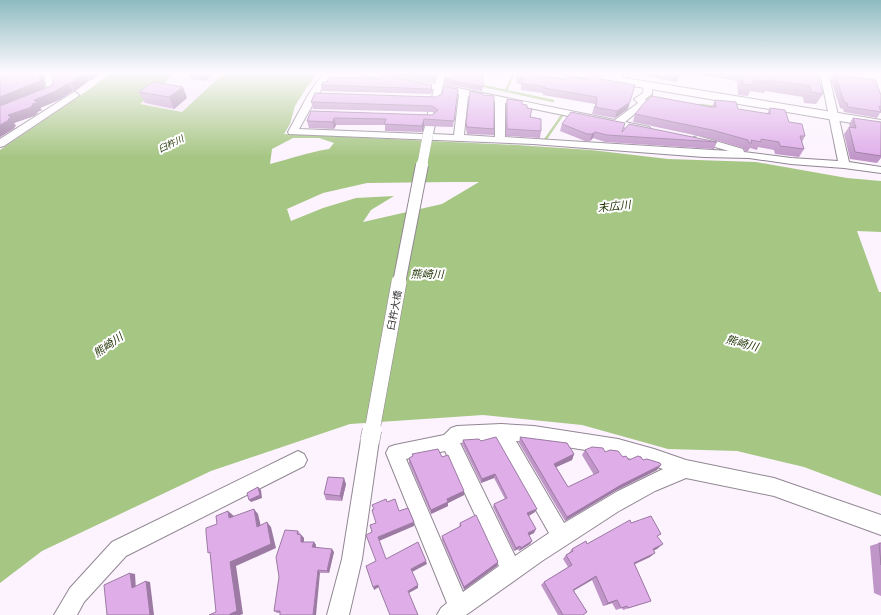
<svg xmlns="http://www.w3.org/2000/svg" width="881" height="615" font-family="'Fira Sans','Noto Sans JP',sans-serif">
<style>
.built{fill:#f5e5f9}
.water{fill:#a6c683;fill-rule:evenodd}
.lines{fill:none;stroke-linecap:round;stroke-linejoin:round}
.stream{stroke:#a6c683;stroke-width:2.5}
.minor-casing{stroke:#918793;stroke-width:2}
.major-casing{stroke:#918793;stroke-width:2}
.minor{fill:#fff;fill-rule:evenodd}
.major{fill:#fff;fill-rule:evenodd}
.minor-bridge-far3-casing{stroke:#918793;stroke-width:10;stroke-linecap:butt}
.minor-bridge-far2-casing{stroke:#918793;stroke-width:14;stroke-linecap:butt}
.minor-bridge-far1-casing{stroke:#918793;stroke-width:16;stroke-linecap:butt}
.minor-bridge-casing{stroke:#918793;stroke-width:20;stroke-linecap:butt}
.minor-bridge-far3{stroke:#fff;stroke-width:10}
.minor-bridge-far2{stroke:#fff;stroke-width:12}
.minor-bridge-far1{stroke:#fff;stroke-width:15}
.minor-bridge{stroke:#fff;stroke-width:19}
.wall{fill:#c096c8}
.shaded-wall{fill:#9c7aa3}
.building{fill:#dfaee9;stroke:#9c7aa3}
.labels{text-anchor:middle;stroke-width:4;stroke-linejoin:round;paint-order:stroke}
.far-water-label{font-size:9px;font-style:italic;fill:#1e3100;stroke:#fff}
.street-label{font-size:10px;fill:#353136;stroke:#fff}
.water-label{font-size:11px;font-style:italic;fill:#1e3100;stroke:#fff}
</style>
<rect width="100%" height="100%" fill="#fcf3fe"/>
<!-- built -->
<path class="built" d="M177 72H225L183 112 140 104Z"/>
<!-- water -->
<path class="water" d="M111 72H177L140 104 182 112 225 72H320L307 87 295 106 290 124 284 134 517 145 591 150 668 159 756 162 847 178 881 181V232L857 231 879 292H881V496L804 467 737 451 668 449 582 425 483 415 350 424 211 471 42 551 0 583V150L94 86ZM293 138H319L334 143 329 149C309 152 290 159 270 164L272 149ZM450 182H479L442 204 363 222 371 210 394 196 356 198 323 208 291 221 287 209 323 193 367 183Z"/>
<g class="lines">
<!-- stream -->
<path class="stream" d="M625 72 629 76
M479 85 553 101
M506 91 514 72
M644 99 652 96V93
M700 105 716 107
M545 140 563 114"/>
<defs>
<path id="minor" d="M44 72H52L56 90 39 99 36 98 34 96 47 89Z
M324 72H332L318 95 299 129 423 134 434 89 364 75 360 72H377L435 84 438 72H446L443 85 615 120 638 103 634 99 643 93 644 85 648 82 652 85V94L645 99 648 103 625 122 649 127 651 129 649 131 646 132 505 103V137L729 151 694 141 693 139 694 137 698 136 743 149 744 152 791 158 838 161 820 72H828L849 162 881 167V173L844 168 791 164 749 158 704 157 533 144 289 134 288 132 308 95ZM442 90 459 94 454 135 433 134ZM468 96 495 101V137L464 135Z
M613 72H621L624 80 623 82H617Z
M74 92 77 93 79 95 77 97 4 146 0 147V139Z
M501 424 534 426 618 439 654 449 686 460 774 478 881 515V535L774 496 686 478 655 491 619 511 542 561 466 615H437L441 608 447 603 386 453 389 447 395 445 444 435 451 428 457 426ZM496 440 549 533 515 556 460 443ZM516 441 534 442 618 455 663 469 618 491 564 523ZM445 451 499 566 463 592 406 459Z
M370 432 376 434 379 440 362 559 349 615H327L342 559 361 440 364 434Z
M298 451 304 454 307 460 304 466 126 556 84 602 77 615H54L70 588 112 542Z"/>
<path id="major" d="M563 72H588L881 120V128L568 75 564 74Z"/>
</defs>
<!-- minor casing -->
<use href="#minor" class="minor-casing"/>
<!-- major casing -->
<use href="#major" class="major-casing"/>
<!-- minor -->
<use href="#minor" class="minor"/>
<!-- major -->
<use href="#major" class="major"/>
<defs>
<path id="minor-bridge-far3" d="M422 166 428 134"/>
<path id="minor-bridge-far2" d="M399 283 422 165"/>
<path id="minor-bridge-far1" d="M372 431 399 282"/>
<path id="minor-bridge" d="M370 440 372 430"/>
</defs>
<!-- minor-bridge-far3 casing -->
<use href="#minor-bridge-far3" class="minor-bridge-far3-casing"/>
<!-- minor-bridge-far2 casing -->
<use href="#minor-bridge-far2" class="minor-bridge-far2-casing"/>
<!-- minor-bridge-far1 casing -->
<use href="#minor-bridge-far1" class="minor-bridge-far1-casing"/>
<!-- minor-bridge casing -->
<use href="#minor-bridge" class="minor-bridge-casing"/>
<!-- minor-bridge-far3 -->
<use href="#minor-bridge-far3" class="minor-bridge-far3"/>
<!-- minor-bridge-far2 -->
<use href="#minor-bridge-far2" class="minor-bridge-far2"/>
<!-- minor-bridge-far1 -->
<use href="#minor-bridge-far1" class="minor-bridge-far1"/>
<!-- minor-bridge -->
<use href="#minor-bridge" class="minor-bridge"/>
</g>
<!-- wall -->
<path class="wall" d="M0 72H43L45 88 51 86 53 82 51 72H101L92 80H90L75 91H73L59 100 40 108 42 110 37 112 38 113 34 116 14 123 16 126 14 127 15 128 0 137Z
M187 72H215L205 81 190 79Z
M333 72H359L360 74H334Z
M383 72H436L434 82Z
M519 72H534L533 74 566 79H602L628 109 615 118 592 114 594 107H595V104L543 95V93L521 90V84L516 83 517 77Z
M648 72H680L677 82 648 77Z
M700 72H817L823 94 816 104 804 103 803 97 765 91 764 93 750 91 748 96 738 95 737 81 700 75Z
M835 74 881 107V113H880L877 118 844 112 843 109 840 108 831 80Z
M445 79 483 87 482 91 445 84Z
M321 85H432V90L431 94 322 91Z
M139 92 187 98 174 109 145 103Z
M457 95 453 127 424 126 422 132 385 131V125H336L334 129 309 128 307 121 311 111 432 115 434 113 432 112 313 109 311 102 436 97Z
M483 95 494 129V135L467 134 466 129V123Z
M507 99 522 104 527 108 531 115V117L541 131 540 138 506 136V105Z
M715 100 738 109 767 114 770 108 789 122 805 136 802 142 804 149 799 157 775 154 774 150 758 147 757 150 750 148 748 151H745L743 148 708 138 633 122 635 114 712 107Z
M853 118 881 122V158L877 163 850 159 844 134 849 127H850L849 124Z
M562 124 622 132 717 142 714 149 605 142 593 138 590 141H585L560 131Z
M520 437 574 454 572 460 556 467 568 487 594 475 582 455 585 450 605 452 623 457 629 460H643L657 470 617 490 565 521 519 443Z
M463 440 481 441 535 512 529 516 534 533 529 535 532 541 530 544 519 551 518 549 514 551 493 507 494 504 505 499 494 478 481 483 462 444Z
M442 457 464 495 448 503V506L431 514 409 463V458Z
M346 484 342 501 326 500 324 494Z
M460 523 497 566 464 590 442 540V536L459 527Z
M631 523 658 537 657 549 654 550 650 557 634 564 651 601 645 603 623 610 622 608 616 610 612 603 603 606 592 580 574 590 583 615H558L541 585 544 582 568 567 563 559 566 555 569 553 572 549 587 544Z
M298 531 304 538V542H314L316 545V547L334 552 329 573H320L280 613H277L274 611Z
M879 543H881V596L874 593 870 546Z"/>
<!-- shaded-wall -->
<path class="shaded-wall" d="M39 72H43L45 88 0 107V97Z
M85 72 90 80 75 91 71 83Z
M88 72H101L92 80Z
M201 72H215L205 81Z
M435 72H436L434 82V75Z
M69 83 73 91 59 100 40 108 42 110 37 112 38 113 34 116 14 123 16 126 14 127 15 128 0 137V125L8 119V115L32 104 34 100Z
M432 85V90L431 94V89Z
M183 87 187 98 174 109 169 97Z
M630 102 628 109 615 118 617 111Z
M334 118 336 125 334 129 333 122Z
M424 119V126L422 132V126Z
M595 132 593 138 590 141 592 134Z
M574 454 572 460 552 469 554 464Z
M661 465 657 470 617 490 565 521 567 517 621 485Z
M495 474 494 478 481 483 482 479Z
M344 478 346 484 342 501 340 496Z
M258 487 261 490 262 498 251 502 249 500Z
M464 491V495L448 503V506L431 514V510L447 499Z
M254 509 258 514 262 531 257 527Z
M537 509 535 512 526 517 527 513Z
M228 511 234 516V523L229 518Z
M267 522 271 527 276 548 236 566 243 614 240 615H230V562Z
M414 522V526L379 541 378 537Z
M536 529 534 533 526 537 528 533Z
M301 535 304 538V545L301 542Z
M532 541 530 544 519 551 521 548Z
M314 542 316 545 315 550 312 547Z
M663 544 657 549 648 553 653 549Z
M520 546 518 549 514 551 516 548Z
M332 549 334 552 329 573 327 571Z
M655 553 650 557 629 567 634 563Z
M426 561 427 564 412 572 411 569Z
M498 562 497 566 464 590V587Z
M318 570 320 573 316 615H313Z
M130 573 135 574 136 590 132 588Z
M596 576 592 580 570 593 573 590Z
M146 581 150 582 154 615H149Z
M378 585 379 587 374 590 373 587Z
M418 585V588L409 593 408 591Z
M617 600 612 603 603 606 608 603Z"/>
<!-- building -->
<path class="building" d="M0 72H39L40 81 0 97Z
M51 72H89H85L71 83H69L54 92 34 100 37 103 32 104 33 105 29 108 8 115 11 118 8 119 9 120 0 125V106L51 86 53 82Z
M419 72H435L434 75Z
M456 72H483V87L445 79V77L451 78Z
M519 72H532V74L566 79 568 76 585 79 588 73 603 75 601 79 635 85 630 102 617 111 594 107H596L597 97 544 88 545 87 521 83 524 78 517 77Z
M651 72H680L679 77Z
M742 72H817L823 94 811 92 810 86 770 80V82L753 80V85L743 84Z
M382 74 432 85 431 89 321 85 323 82H327L329 77 376 78 380 77Z
M835 74 875 80 881 95V107L879 106 881 112 848 107 847 103 844 102Z
M153 82 183 87 169 97 139 92Z
M443 86 458 89 454 121 424 119 422 126 384 124 386 119 334 118 333 122 307 121 311 111 432 115 438 110 432 106 311 102 315 93 436 97 442 94Z
M470 91 483 94V95L494 96V129L467 127 466 123Z
M652 96 711 107H716L715 100 736 102 738 109 770 114V108L785 110 789 122 802 124 805 136H800L804 149 780 146 779 142 761 139V142L751 140 752 143H749L748 140 712 130 635 114 645 102Z
M507 99 522 101V104L527 105V108L532 109 530 117 541 119V131L507 129Z
M571 112 625 123 622 132 629 124 717 142 607 135 595 132 592 134H587L562 124Z
M853 118 881 122V156L855 152 849 127 856 128Z
M496 437 537 509 527 513 536 529 528 533 532 541 521 548 520 546 516 548 494 504 507 498 495 474 482 479 463 440 479 439 481 441Z
M520 437 567 443 574 454 554 464 568 487 599 472 585 450 592 447 603 448 605 452 610 450 618 451 623 457 626 456 629 460 638 456 641 457 643 460 647 459 660 463 661 465 621 485 567 517Z
M438 449 442 457 448 455 464 491 447 499 448 502 431 510 409 458 413 456 412 454Z
M328 477 344 478 340 496 324 494Z
M258 487 260 495 249 500 247 493Z
M386 499 387 502 395 499 399 511 408 508 414 522 378 537 386 559 418 542 426 561 411 569 418 585 408 591 418 615H390L378 585 373 587 366 566 376 561 366 535 372 532 370 525 376 523 372 510 374 509 372 505Z
M254 509 257 527 267 522 271 544 230 562 237 611 230 614V615H209L216 612 210 552 208 553 206 532V528L217 524 216 516 228 511 229 518Z
M476 515 498 562 464 587 442 536 461 526 460 523Z
M651 516 661 534 657 536 663 544 653 549 655 553 634 563 651 601 628 608 627 606 621 608 617 600 608 603 596 576 573 590 587 612 583 615H563L544 582 572 565 566 555 573 551 572 549 586 541 587 544 630 520 631 523Z
M285 530 298 531 297 534 301 535V542H314L312 547 332 549 327 571 318 570 313 615H280V611H274L279 577 276 557Z
M879 543H881V565Z
M130 573 132 588 146 581 150 615H107L104 585Z"/>
<!-- sky -->
<linearGradient id="sky" x2="0" y2="1"><stop stop-color="#8dbbc0"/><stop offset="0.46" stop-color="#fefaff"/><stop offset="1" stop-color="#fefaff" stop-opacity="0"/></linearGradient>
<rect width="881" height="158" fill="url(#sky)"/>
<g class="labels">
<!-- far-water labels -->
<g class="far-water-label">
<text transform="translate(171 144) rotate(-26)" y="3">臼杵川</text>
</g>
<!-- street labels -->
<g class="street-label">
<text transform="translate(394 310) rotate(-79)" y="4">臼杵大橋</text>
</g>
<!-- water labels -->
<g class="water-label">
<text transform="translate(614 206) rotate(-6)" y="4">末広川</text>
<text transform="translate(427 274) rotate(1)" y="4">熊崎川</text>
<text transform="translate(742 343) rotate(15)" y="4">熊崎川</text>
<text transform="translate(108 345) rotate(-35)" y="4">熊崎川</text>
</g>
</g>
</svg>
